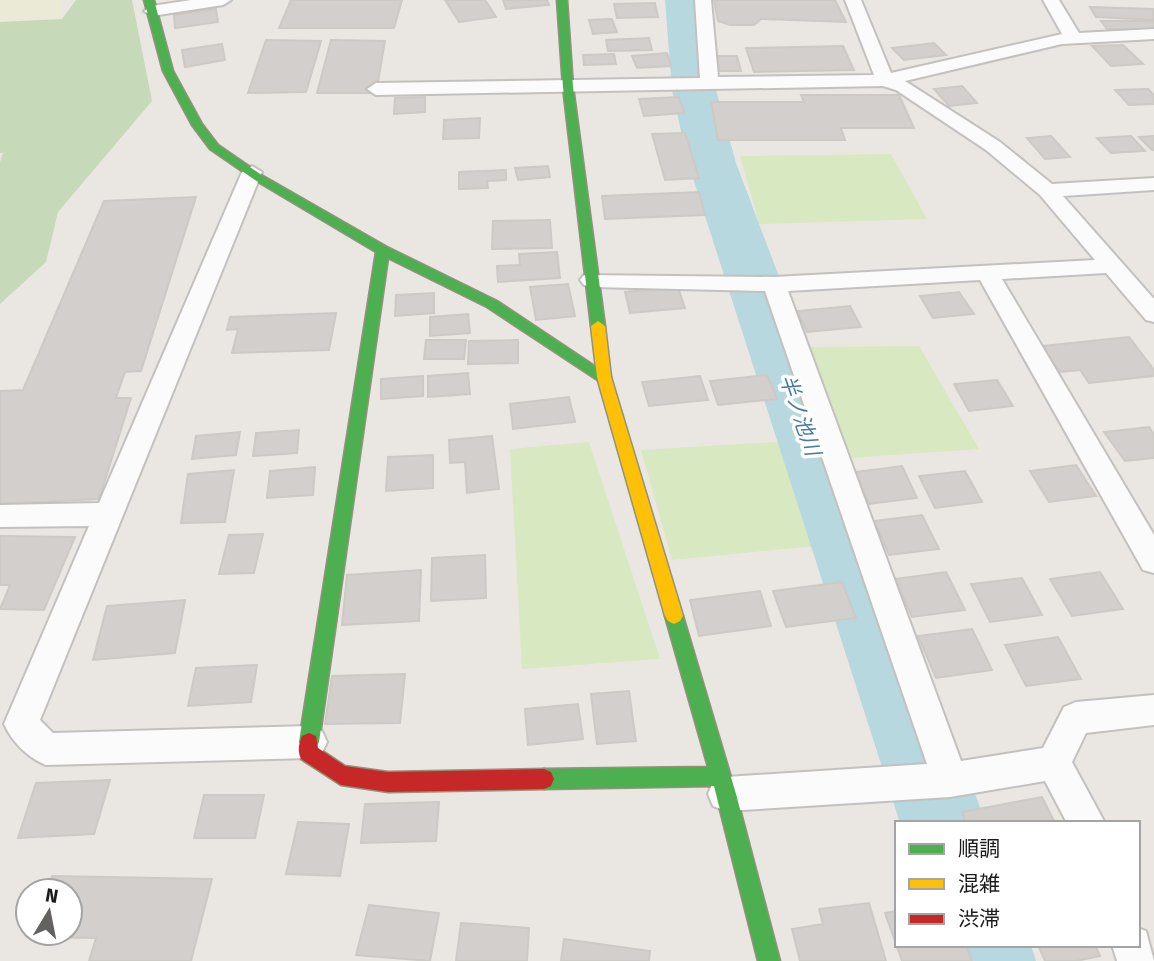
<svg xmlns="http://www.w3.org/2000/svg" width="1154" height="961" font-family="'Fira Sans','Noto Sans JP',sans-serif">
<style>
.farmland{fill:#ebead6}
.grass{fill:#d8e8c1}
.forest{fill:#c6d9b8}
.lines{fill:none;stroke-linecap:round;stroke-linejoin:round}
.river{fill:#b6d8de;fill-rule:evenodd}
.building{fill:#d2cfcc;stroke:#cdc9c5;stroke-width:2}
.street-casing{stroke:#c2c1bf;stroke-width:4}
.fast-casing{stroke:#93927c;stroke-width:3}
.slow-casing{stroke:#93927c;stroke-width:3}
.jam-casing{stroke:#93927c;stroke-width:3}
.street{fill:#fcfbfb;fill-rule:evenodd}
.fast{fill:#4caf50;fill-rule:evenodd}
.slow{fill:#ffc107;fill-rule:evenodd}
.jam{fill:#c62828;fill-rule:evenodd}
.labels{text-anchor:middle;stroke-width:7;stroke-linejoin:round;paint-order:stroke}
.water-label{font-size:21px;font-style:italic;fill:#457aa3;stroke:#fff}
</style>
<rect width="100%" height="100%" fill="#eae7e3"/>
<!-- farmland -->
<path class="farmland" d="M0 0H62V19L0 22Z"/>
<!-- grass -->
<path class="grass" d="M891 154 927 219 759 224 740 156Z
M919 346 979 449 836 459 801 347Z
M790 441 826 545 672 560 641 450Z
M589 442 660 659 522 669 510 449Z"/>
<!-- forest -->
<path class="forest" d="M76 0H132L152 101 58 212 46 262 0 304V162L3 153H0V22L62 19Z"/>
<g class="lines">
<!-- river -->
<path class="river" d="M665 0H703L716 90 736 163 986 823H900L688 163 672 90Z
M937 945H1031L1036 961H942Z"/>
</g>
<!-- building -->
<path class="building" d="M291 0H402L394 28H279Z
M445 0H485L496 17 459 22Z
M503 0H547L549 5 506 9Z
M714 0H835L846 22 761 19 754 25H730L718 21Z
M655 3 658 17 617 18 614 4Z
M1090 7 1153 9 1154 20 1096 17Z
M216 9 218 22 175 28 174 15Z
M612 19 617 32 593 34 589 20Z
M1101 21H1154V29H1107Z
M649 38 652 50 608 51 606 40Z
M266 40 321 41 306 92 248 93Z
M331 40 385 41 376 93H317Z
M934 43 946 55 904 60 892 48Z
M222 44 225 60 185 67 182 50Z
M1123 45 1143 64 1111 66 1092 46Z
M843 46 854 70 754 72 746 48Z
M667 53 671 66 637 68 632 56Z
M614 54 616 64 584 65 583 55Z
M715 56H737L741 71H718Z
M962 86 977 103 949 106 934 89Z
M1148 89 1154 95V104L1129 105 1115 90Z
M801 95H899L914 128H841L845 140H718L711 102H804Z
M425 97V112L394 114 395 98Z
M679 97 684 113 644 116 639 99Z
M480 118 479 138 443 139 444 120Z
M685 133 699 178 665 180 652 134Z
M1051 136 1070 157 1045 159 1027 138Z
M1131 136 1145 151 1111 153 1097 138Z
M1154 136V150H1152L1139 137Z
M548 166 550 177 518 180 515 168Z
M506 170V180L487 181 488 188 459 189V172Z
M699 192 705 215 605 219 602 196Z
M196 197 141 371 125 372 116 398H131L99 499 0 504V391L23 390 104 201Z
M550 220 552 248 492 249 493 221Z
M557 252 560 278 498 282 497 266 520 265 519 254Z
M568 284 575 316 536 320 530 287Z
M678 287 685 308 630 313 625 292Z
M959 292 974 314 933 318 920 296Z
M434 293V313L395 316 396 295Z
M850 306 861 327 807 332 797 311Z
M336 313 329 350 232 353 238 329 227 330 230 317Z
M468 314 470 333 430 336V317Z
M1129 337 1154 370V376L1089 383 1080 370 1060 372 1042 346Z
M426 340H466L464 359H424Z
M518 340V363L468 364 469 341Z
M468 373 470 394 428 397V376Z
M767 375 777 399 718 405 710 381Z
M423 376V396L381 399V379Z
M700 376 708 400 649 406 642 382Z
M997 380 1013 406 969 411 954 384Z
M569 397 575 422 513 429 510 404Z
M1149 427 1154 434V458L1125 461 1104 432Z
M299 430 297 453 253 456 256 433Z
M240 432 236 455 192 459 196 436Z
M492 436 499 489 467 493 465 462 450 463 449 440Z
M433 455V488L386 491 388 457Z
M1076 465 1096 496 1049 502 1030 471Z
M902 466 917 498 869 504 855 472Z
M315 467 313 495 267 498 270 471Z
M234 470 225 522 181 523 188 474Z
M965 471 982 502 935 508 919 476Z
M922 515 939 549 889 555 874 521Z
M263 534 254 573 219 574 229 535Z
M0 536 75 537 44 610 0 609 10 585H0Z
M485 555 486 598 431 601 432 558Z
M421 570 419 621 342 625 347 575Z
M946 572 965 610 912 617 895 579Z
M1100 572 1123 609 1072 616 1050 579Z
M1022 578 1042 615 990 622 971 584Z
M842 582 856 618 786 627 773 591Z
M760 591 771 626 699 636 690 600Z
M185 600 175 653 93 660 107 606Z
M972 629 992 670 936 678 918 636Z
M1058 637 1081 679 1026 686 1005 645Z
M257 665 251 702 188 706 196 668Z
M405 674 400 723 325 724 332 676Z
M629 691 636 741 597 744 591 694Z
M578 704 583 739 528 745 525 709Z
M110 780 94 834 18 838 36 783Z
M204 795H264L255 838H194Z
M1042 797 1055 823H966L962 812Z
M439 802 436 841 361 843 365 804Z
M298 822 349 824 340 876 286 874Z
M52 876 212 879 191 961H89L96 938 31 937 32 933H70V891H47Z
M869 903 886 961H800L792 929 823 924 819 909Z
M369 905 439 913 430 961 356 955Z
M897 911V945H966L972 961H902L885 913Z
M461 923 529 928 527 961H456Z
M564 939 650 951 649 961H561Z
M1038 945H1095L1100 956 1076 961H1045Z"/>
<g class="lines">
<defs>
<path id="street" d="M191 0H231L223 5 152 16 144 11 152 6Z
M695 0H711L718 77 874 75 845 0H861L891 73 1062 34 1043 0H1059L1079 33 1154 29V39L1062 44 905 81 1000 142 1052 184 1154 178V190L1063 196 1154 299V322L1146 320 1106 273 1002 279 1154 535V573L1143 570 980 280 788 291 961 761 1043 748 1064 707 1076 702 1154 695V725L1086 733 1072 762 1105 823H1067L1045 781 950 797 726 811 713 806 708 794 713 782 726 777 927 764 765 291 592 287 584 285 580 280 584 275 774 277 1095 260 1040 195 986 150 896 90 883 86 376 95 367 89 376 83 700 78Z
M252 166 262 172 40 720 53 733 310 726 322 731 327 742 322 753 310 758 46 765C28 758 12 742 4 724L89 526 0 527V505L99 503 242 172Z
M1138 928 1146 931 1154 961H1117L1112 945H1138Z"/>
<path id="fast" d="M144 0H154L173 71 202 124 218 145 263 176 387 247 497 301 611 377 609 381H599L487 307 388 258 319 742 316 748 309 751 302 748 299 742 376 252 255 180 210 149 192 125 163 71Z
M557 0H567L573 87 605 326 598 331 591 326 563 87Z
M674 608 680 611 683 616 736 794 780 961H758L714 786 544 789 537 786 534 779 537 772 544 769 708 767 665 616 668 611Z"/>
<path id="slow" d="M598 321 605 326 611 377 683 616 680 621 674 624 668 621 665 616 597 377 591 326Z"/>
<path id="jam" d="M309 733 316 736 318 748 345 766 388 772 544 769 551 772 554 779 551 786 544 789 388 792 341 785 301 759C297 750 299 744 302 736Z"/>
</defs>
<!-- street casing -->
<use href="#street" class="street-casing"/>
<!-- fast casing -->
<use href="#fast" class="fast-casing"/>
<!-- slow casing -->
<use href="#slow" class="slow-casing"/>
<!-- jam casing -->
<use href="#jam" class="jam-casing"/>
<!-- street -->
<use href="#street" class="street"/>
<!-- fast -->
<use href="#fast" class="fast"/>
<!-- slow -->
<use href="#slow" class="slow"/>
<!-- jam -->
<use href="#jam" class="jam"/>
</g>
<g class="labels">
<!-- water labels -->
<g class="water-label">
<text transform="translate(800 415) rotate(71)" y="7">半ノ池川</text>
</g>
</g>
<!-- legend -->
<rect x="895" y="821" width="245" height="126" fill="#ffffff" stroke="#a4a4a4" stroke-width="2"/>
<rect x="909" y="844" width="35" height="10" fill="#4caf50" stroke="#a4a4a4" stroke-width="2"/>
<text x="958" y="856" font-size="21" fill="#1b1b1b">順調</text>
<rect x="909" y="879" width="35" height="10" fill="#ffc107" stroke="#a4a4a4" stroke-width="2"/>
<text x="958" y="891" font-size="21" fill="#1b1b1b">混雑</text>
<rect x="909" y="914" width="35" height="10" fill="#c62828" stroke="#a4a4a4" stroke-width="2"/>
<text x="958" y="926" font-size="21" fill="#1b1b1b">渋滞</text>
<!-- north arrow -->
<g transform="translate(49 912) rotate(10)"><circle r="33" fill="#ffffff" stroke="#a4a4a4" stroke-width="2"/>
<path d="M0-5L12 26L0 18L-12 26Z" fill="#636261"/>
<text y="-10" font-size="19" font-weight="bold" text-anchor="middle" fill="#1b1b1b">N</text>
</g>
</svg>
